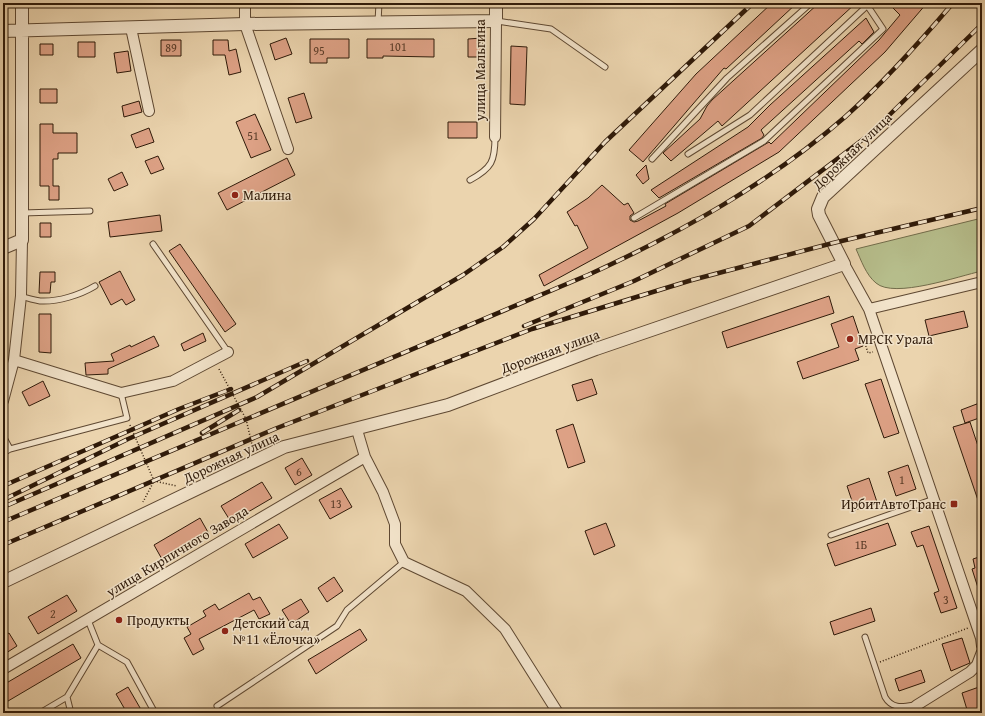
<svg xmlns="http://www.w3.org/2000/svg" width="985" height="716" font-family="'Gentium Book Plus',serif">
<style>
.green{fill:#b6bd8b;stroke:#726c4a}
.building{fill:#dda185;stroke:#2f1a09}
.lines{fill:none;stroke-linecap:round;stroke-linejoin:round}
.service-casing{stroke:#5e4832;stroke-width:7}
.minor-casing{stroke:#5e4832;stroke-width:12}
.tertiary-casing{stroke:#5e4832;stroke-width:14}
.path{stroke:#2f1a09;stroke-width:1.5;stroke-dasharray:1 2;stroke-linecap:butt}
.service{stroke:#f2e3ca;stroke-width:5}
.minor{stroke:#f2e3ca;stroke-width:10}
.tertiary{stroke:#f2e3ca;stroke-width:12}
.rail-casing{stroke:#2f1a09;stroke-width:4.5}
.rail{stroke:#f2e3ca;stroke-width:3;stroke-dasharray:9;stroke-linecap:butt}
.poi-dot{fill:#8f2418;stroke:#f2e3ca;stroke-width:1.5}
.labels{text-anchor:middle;stroke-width:3;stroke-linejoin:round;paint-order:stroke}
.number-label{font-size:12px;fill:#5a3c28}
.street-label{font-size:14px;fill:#2f1a09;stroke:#f2e3ca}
.poi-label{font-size:14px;fill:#2f1a09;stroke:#f2e3ca;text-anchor:start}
</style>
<rect width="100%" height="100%" fill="#ebd4ae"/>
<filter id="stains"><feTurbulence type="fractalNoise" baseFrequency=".005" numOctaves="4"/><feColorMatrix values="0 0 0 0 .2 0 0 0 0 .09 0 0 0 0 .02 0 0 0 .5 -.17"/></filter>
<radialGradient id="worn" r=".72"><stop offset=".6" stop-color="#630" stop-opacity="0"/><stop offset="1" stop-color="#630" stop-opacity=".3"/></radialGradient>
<!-- green -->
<path class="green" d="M982 218V271C959 276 894 299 876 283 866 275 861 260 856 249Z"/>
<!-- building -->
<path class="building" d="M772 3H797L726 69 724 68 643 162 629 150 696 74Z
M819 3H856L722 126 718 121 671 161 663 153 700 119 707 106 712 100Z
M888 3H927L885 52 779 152 678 213 544 286 539 275 588 248 577 225 575 226 567 212 588 198 602 185 624 205 628 203 634 213 630 216V220L634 222 638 221 666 206 665 204 769 142 771 144 879 40 900 15Z
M866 18 874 32 862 44 859 41 761 130 764 135 762 138 659 198 651 190 748 127 770 105Z
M286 38 292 54 275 60 270 44Z
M482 38V57H468V39Z
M310 39H349V58H327V63H310Z
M367 39H434V57L383 56V58H367Z
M161 40H181V56H161Z
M213 40H228L229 51 236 49 241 72 229 75 225 55H213Z
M78 42H95V57H78Z
M40 44H53V55H40Z
M511 46 527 47 525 105 510 104Z
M128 51 131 71 117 73 114 53Z
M40 89H57V103H40Z
M304 93 312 118 296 123 288 98Z
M139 101 142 112 124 117 122 106Z
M255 114 271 150 251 158 236 122Z
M448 122H477V138H448Z
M40 124H53V133H77V153H58V159H53V186H59V200H49V186H40Z
M149 128 154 142 136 148 131 135Z
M158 156 164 169 151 174 145 161Z
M287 158 295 175 227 210 218 193Z
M646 165 649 179 643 184 636 175Z
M122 172 128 185 114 191 108 179Z
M160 215 162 231 110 237 108 222Z
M40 223H51V237H40Z
M180 244 236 324 225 332 169 251Z
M120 271 135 300 126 305 122 299 111 305 99 282Z
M40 272H55V282H51L50 293H39Z
M829 296 834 313 727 348 722 332Z
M964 311 968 327 929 336 925 320Z
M39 314H51V353L39 352Z
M853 316 863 346 855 349 859 360 803 379 797 362 839 347 831 324Z
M203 333 206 341 184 351 181 344Z
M154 336 159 346 108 369V374L86 375 85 363 114 361 111 354 130 345 131 347Z
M592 379 597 394 577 401 572 385Z
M881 379 899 433 884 438 865 384Z
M43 381 50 396 29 406 22 392Z
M982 402V417L965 423 961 410Z
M970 422 982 458 981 509 953 427Z
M573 424 585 462 568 468 556 430Z
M302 458 312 475 295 485 285 468Z
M908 465 916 489 896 496 888 472Z
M869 478 877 502 855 510 847 486Z
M262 482 272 498 231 522 221 506Z
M341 488 352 507 330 519 319 500Z
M200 518 209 534 163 561 154 545Z
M606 523 615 546 594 555 585 531Z
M888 523 896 545 835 566 827 544Z
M279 524 288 538 253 558 245 544Z
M929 526 957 608 941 613 934 593 939 591 923 545 917 547 911 532Z
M982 556V594H980L972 569 975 568 973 559Z
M334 577 343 591 327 602 318 588Z
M249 593 253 600 260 597 270 614 259 619 254 610 199 639 204 649 193 655 184 638 191 634 187 627 206 616 203 611 215 604 219 610Z
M67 595 77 611 38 634 28 617Z
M301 599 309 612 291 624 282 610Z
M871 608 875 621 834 635 830 622Z
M360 629 367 640 316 674 308 660Z
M9 633 17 646 3 655V636Z
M962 638 970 663 951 671 942 644Z
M73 644 81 658 3 704V685Z
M921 670 925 682 899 691 895 679Z
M128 687 143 713H127L116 694Z
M979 687 982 696V713H968L962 693Z"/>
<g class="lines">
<defs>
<path id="service" d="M497 21 551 29 605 67
M378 22 379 3
M688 154 750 115 869 4
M652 159 727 78 811 3
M470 180C492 168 495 161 495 137
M22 213 90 211
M634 218 764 141 883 29 867 5
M153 244 228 352
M21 296C27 298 34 300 40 301 58 302 80 295 95 286
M3 436 10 449 3 453
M10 449 127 418 121 393
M831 535 934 499
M865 637 885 697C892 709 902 707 914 705
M98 645 127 662 155 713
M217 706 337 626 347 610 404 562
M40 713 67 697
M71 713 67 697 98 645 88 620"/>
<path id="minor" d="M245 3V24L288 149
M131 28 149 111
M495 137 496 21
M844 264 869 309 981 638 982 646
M869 309 982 282
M14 360 121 393 173 381 228 352
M3 401 14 360 21 296 22 240
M357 430 365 457 383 492 395 524V544L404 562 466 591 505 629 558 713
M3 669 365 457
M908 713 917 705 970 672 977 665 982 652"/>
<path id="tertiary" d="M3 31 245 24 496 21V3
M3 248 22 240V3
M3 582 284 447 448 405 596 349 844 264 819 215 818 209 823 197 982 50"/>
</defs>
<!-- service casing -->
<use href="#service" class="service-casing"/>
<!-- minor casing -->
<use href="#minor" class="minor-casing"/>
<!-- tertiary casing -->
<use href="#tertiary" class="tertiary-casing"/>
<!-- path -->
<path class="path" d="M862 343H865L868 353 873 352
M219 369 246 419 253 449
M130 425 154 481 143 502
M154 481 177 486
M880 662 968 628"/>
<!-- service -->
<use href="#service" class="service"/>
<!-- minor -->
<use href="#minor" class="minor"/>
<!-- tertiary -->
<use href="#tertiary" class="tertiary"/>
<defs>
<path id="rail" d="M524 326 634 281 749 226 870 134 982 24
M202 433 239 410
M3 486 179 409 231 389
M5 499 128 439 307 361
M8 505 257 397 463 275 503 247 534 219 605 142 753 3
M3 522 588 275C680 233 768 184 845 117 884 82 919 43 953 3
M3 545 277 428 532 329 692 280 833 243 982 208"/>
</defs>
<!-- rail casing -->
<use href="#rail" class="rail-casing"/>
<!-- rail -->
<use href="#rail" class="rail"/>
</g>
<!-- markers -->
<g class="poi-dot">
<circle cx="235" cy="195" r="4"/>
<circle cx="850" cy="339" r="4"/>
<rect x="950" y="500" width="8" height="8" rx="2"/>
<circle cx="119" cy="620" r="4"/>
<circle cx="225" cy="631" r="4"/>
</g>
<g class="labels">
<!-- number labels -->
<g class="number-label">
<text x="398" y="51">101</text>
<text x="171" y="52">89</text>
<text x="319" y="55">95</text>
<text x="253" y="140">51</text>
<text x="299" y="476">6</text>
<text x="902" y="484">1</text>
<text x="336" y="508">13</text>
<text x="861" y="549">1Б</text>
<text x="946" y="604">3</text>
<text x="53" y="618">2</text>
</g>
<!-- street labels -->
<g class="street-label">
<text transform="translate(480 70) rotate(-90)" y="5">улица Мальгина</text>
<text transform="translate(852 151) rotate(-44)" y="5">Дорожная улица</text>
<text transform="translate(550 351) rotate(-20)" y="5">Дорожная улица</text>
<text transform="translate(231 457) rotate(-25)" y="5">Дорожная улица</text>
<text transform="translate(177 551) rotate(-31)" y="5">улица Кирпичного Завода</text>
</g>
<!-- poi labels -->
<g class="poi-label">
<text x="243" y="200">Малина</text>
<text x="858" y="344">МРСК Урала</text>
<text x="946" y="509" text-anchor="end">ИрбитАвтоТранс</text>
<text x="127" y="625">Продукты</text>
<text x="233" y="628">Детский сад<tspan x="233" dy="16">№11 «Ёлочка»</tspan></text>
</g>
</g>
<!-- margin -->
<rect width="985" height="716" fill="none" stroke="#ebd4ae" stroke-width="16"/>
<rect x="4" y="4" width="977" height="708" fill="none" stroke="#2f1a09" stroke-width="2"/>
<rect x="8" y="8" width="969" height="700" fill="none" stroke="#2f1a09"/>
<rect width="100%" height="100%" filter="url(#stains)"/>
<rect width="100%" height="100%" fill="url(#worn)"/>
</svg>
